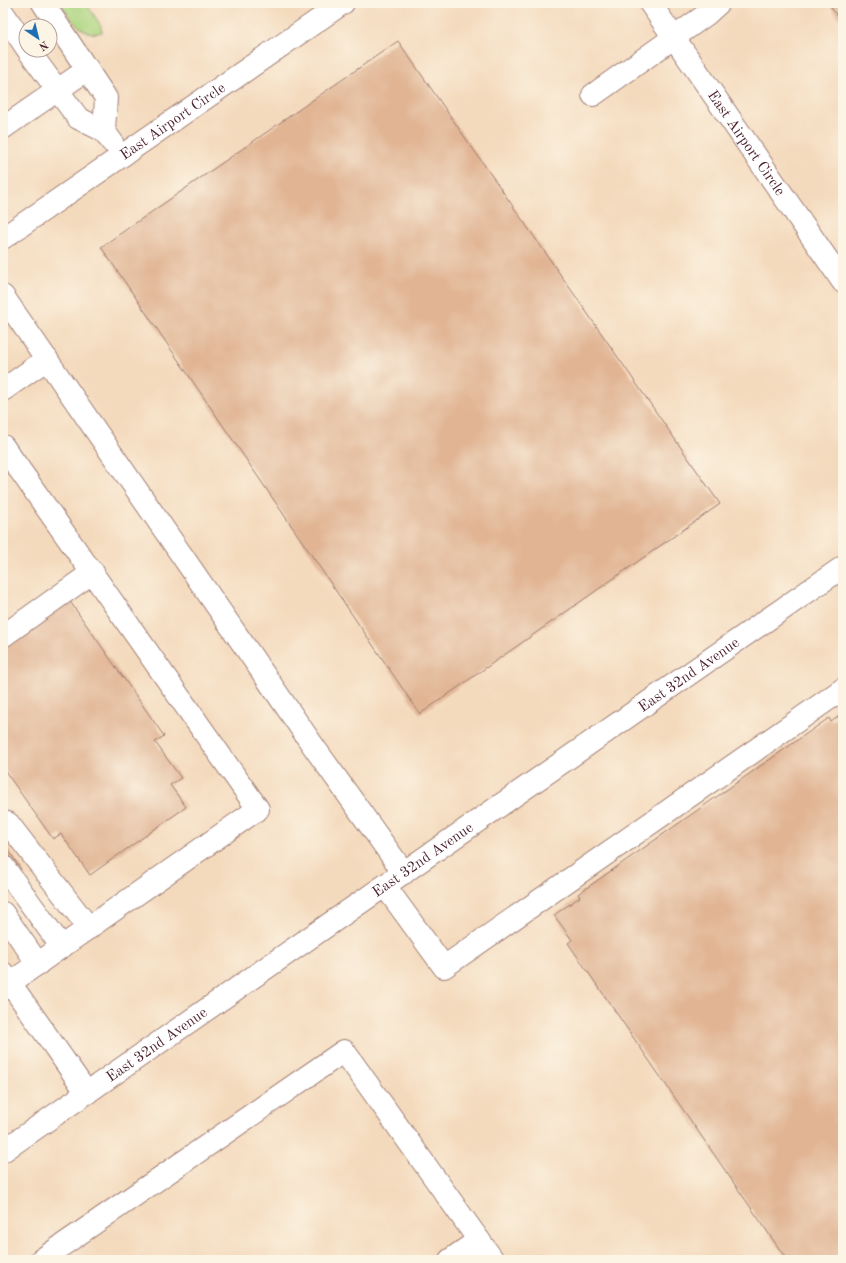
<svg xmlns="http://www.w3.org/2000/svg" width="846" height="1263" font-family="'Old Standard TT',serif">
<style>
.green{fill:#add580;stroke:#7c7a56}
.building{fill:#e1b594}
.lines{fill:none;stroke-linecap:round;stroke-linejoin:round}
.minor-casing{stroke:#9f7c74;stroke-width:24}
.minor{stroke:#fff;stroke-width:22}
.labels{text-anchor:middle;stroke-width:4;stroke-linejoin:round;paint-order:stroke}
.street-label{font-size:15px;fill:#4a1f2b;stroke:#fcf5e5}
</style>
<rect width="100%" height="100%" fill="#fcf5e5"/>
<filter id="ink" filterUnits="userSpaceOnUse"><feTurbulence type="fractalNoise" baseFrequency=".025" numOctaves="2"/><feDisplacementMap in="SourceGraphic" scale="8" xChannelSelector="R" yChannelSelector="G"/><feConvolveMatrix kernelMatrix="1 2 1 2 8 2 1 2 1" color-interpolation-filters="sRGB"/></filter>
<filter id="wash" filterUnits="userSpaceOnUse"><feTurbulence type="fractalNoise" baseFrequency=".012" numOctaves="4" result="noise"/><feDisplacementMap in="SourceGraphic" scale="16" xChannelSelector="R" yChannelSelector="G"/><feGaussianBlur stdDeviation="0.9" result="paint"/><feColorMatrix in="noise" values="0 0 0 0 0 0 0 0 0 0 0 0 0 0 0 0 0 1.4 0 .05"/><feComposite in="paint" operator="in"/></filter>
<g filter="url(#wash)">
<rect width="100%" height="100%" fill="#f4dabd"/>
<!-- green -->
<path class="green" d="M60 3H86L101 26 102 32C82 39 70 17 60 3Z"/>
<g id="blocks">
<!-- building -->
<path class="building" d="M828 3H843V24Z
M398 41 720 504 420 714 101 247Z
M69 600 164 736 155 742 181 778 170 785 186 807 90 875 61 834 53 839 3 768V646Z
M843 713V1260H787L568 943 572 940 554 915 580 897 578 894 829 718 831 722Z
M6 846 21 869 3 881V848Z"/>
</g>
</g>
<g filter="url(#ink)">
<use href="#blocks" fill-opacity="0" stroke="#9f7c74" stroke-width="1"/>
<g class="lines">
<defs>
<g id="minor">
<path d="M43 3 106 98 104 131"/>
<path id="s1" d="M650 3 843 282"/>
<path d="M3 13 26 47"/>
<path d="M28 50 78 118 104 131 112 142"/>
<path d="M593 95 707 14 719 3"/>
<path d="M3 128 88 69"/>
<path id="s2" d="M3 238 343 3"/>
<path d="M3 296 314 747 404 873"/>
<path d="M3 390 47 359"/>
<path d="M3 446 258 809 3 988"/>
<path d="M3 636 93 572"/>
<path d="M3 822 8 823 89 928"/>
<path d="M3 866 62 947"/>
<path d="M385 886 444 967 843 689"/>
<path d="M3 913 38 964"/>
<path d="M3 973 87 1093"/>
<path id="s3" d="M3 1151 843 567"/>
<path d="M41 1260 344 1051 493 1260"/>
<path d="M450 1260 479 1240"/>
</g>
</defs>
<!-- minor casing -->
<use href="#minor" class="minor-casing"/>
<!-- minor -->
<use href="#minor" class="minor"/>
</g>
</g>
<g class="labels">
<!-- street labels -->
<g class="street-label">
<text dy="5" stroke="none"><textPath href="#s2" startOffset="206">East Airport Circle</textPath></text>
<text dy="5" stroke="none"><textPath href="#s1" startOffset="170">East Airport Circle</textPath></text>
<text dy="5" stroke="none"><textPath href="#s3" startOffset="835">East 32nd Avenue</textPath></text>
<text dy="5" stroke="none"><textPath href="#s3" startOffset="511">East 32nd Avenue</textPath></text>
<text dy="5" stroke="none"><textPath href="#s3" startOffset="187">East 32nd Avenue</textPath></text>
</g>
</g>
<!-- margin -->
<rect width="846" height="1263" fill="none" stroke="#fcf5e5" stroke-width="16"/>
<!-- north arrow -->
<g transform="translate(38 38) rotate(145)"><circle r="19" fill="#fcf5e5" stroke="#b59f9b"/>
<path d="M0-3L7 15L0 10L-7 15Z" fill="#1f6fb2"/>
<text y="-6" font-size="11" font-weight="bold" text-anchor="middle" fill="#4a1f2b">N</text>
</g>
</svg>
